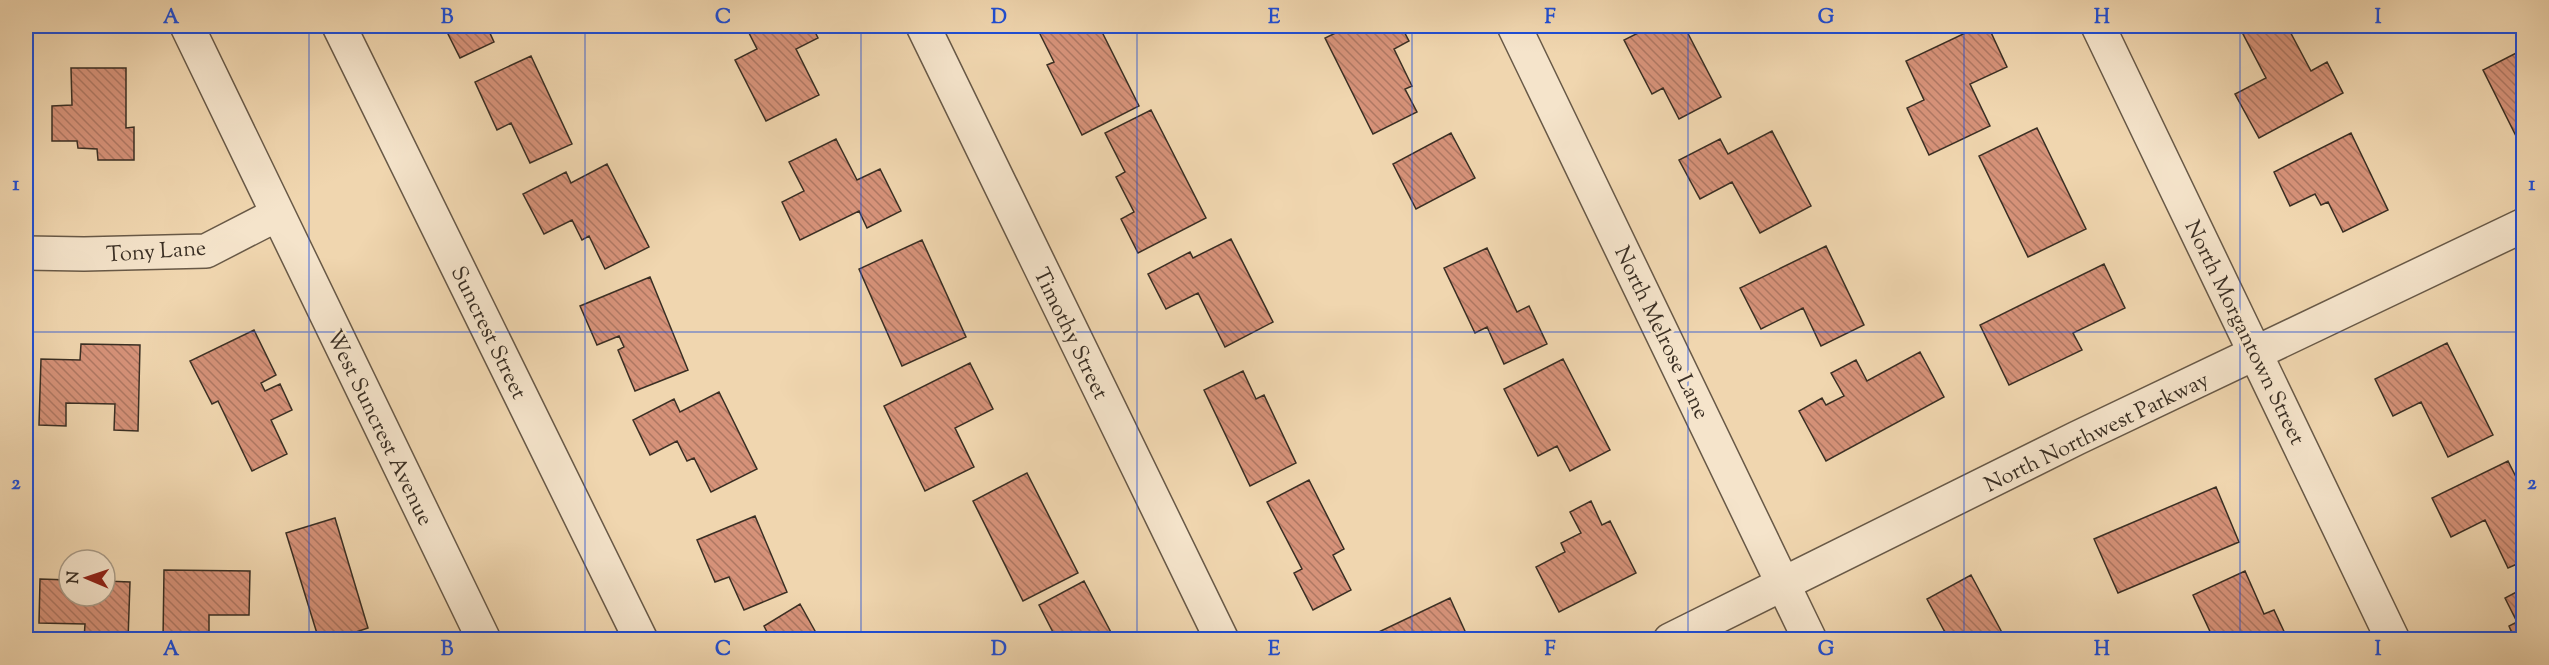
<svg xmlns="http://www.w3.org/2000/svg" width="2549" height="665" font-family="'Sorts Mill Goudy',serif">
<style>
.building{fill:url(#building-back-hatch);stroke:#3a2f24;stroke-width:1.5}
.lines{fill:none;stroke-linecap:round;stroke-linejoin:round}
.street-casing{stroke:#685947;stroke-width:36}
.street{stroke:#f5e4cb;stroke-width:33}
.grid{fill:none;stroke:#1d4ed8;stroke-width:1.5;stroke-opacity:0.55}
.labels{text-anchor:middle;stroke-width:6;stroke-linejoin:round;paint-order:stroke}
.street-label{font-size:22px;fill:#3a2f24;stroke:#f5e4cb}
.neatline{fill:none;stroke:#1d4ed8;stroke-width:2}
.grid-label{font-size:20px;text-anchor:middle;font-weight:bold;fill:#1d4ed8}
</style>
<defs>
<pattern id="building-back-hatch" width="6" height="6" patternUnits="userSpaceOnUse" patternTransform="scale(1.5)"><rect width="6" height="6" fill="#d69279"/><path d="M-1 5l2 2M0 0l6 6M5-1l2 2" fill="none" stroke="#af7863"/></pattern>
</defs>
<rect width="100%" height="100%" fill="#f0d6af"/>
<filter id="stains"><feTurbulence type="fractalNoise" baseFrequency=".00333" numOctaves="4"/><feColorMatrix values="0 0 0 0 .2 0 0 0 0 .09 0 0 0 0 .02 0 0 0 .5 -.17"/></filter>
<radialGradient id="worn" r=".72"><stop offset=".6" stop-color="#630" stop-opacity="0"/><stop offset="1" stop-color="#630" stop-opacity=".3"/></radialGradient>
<!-- building -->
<path class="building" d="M444 26H500L489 31 494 42 460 58Z
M753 26H812L818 38 796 49 819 95 766 121 735 60 757 49 747 29Z
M1036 26H1099L1139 106 1082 135 1047 65 1054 62Z
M1350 26H1401L1409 41 1394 49 1412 86 1405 89 1417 112 1373 134 1325 38Z
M1652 26H1684L1721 97 1679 119 1663 88 1652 94 1624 40Z
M1980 26H1988L2007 67 1970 84 1990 126 1929 155 1907 108 1924 100 1906 61Z
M2259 26H2287L2311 71 2327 62 2343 93 2259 138 2235 94 2266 78 2243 34Z
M2524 49V132L2516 136 2483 70Z
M531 56 572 144 530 163 511 123 497 130 475 82Z
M71 68H126V128L134 127V160H98L97 149 78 148 77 141H52V106L72 105Z
M1151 110 1206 218 1138 253 1121 219 1134 212 1116 177 1125 172 1105 133Z
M2037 128 2086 229 2028 257 1979 156Z
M1772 131 1811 206 1760 233 1732 182 1700 199 1679 160 1720 139 1728 154Z
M1451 133 1475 178 1416 209 1393 164Z
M2351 133 2388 210 2343 232 2328 202 2321 205 2315 194 2290 206 2274 172Z
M836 139 857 180 880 169 901 211 867 228 859 211 800 240 782 202 804 191 789 162Z
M607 164 649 247 605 269 589 236 582 240 572 220 544 234 523 194 566 172 571 183Z
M1231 239 1273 322 1225 347 1198 293 1166 309 1148 274 1190 252 1193 258Z
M922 240 966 337 902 366 859 269Z
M1826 246 1864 325 1821 346 1803 308 1761 329 1740 288Z
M1487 248 1517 312 1529 306 1547 344 1504 364 1487 327 1475 333 1444 268Z
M2104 264 2125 308 2073 333 2082 350 2009 385 1980 325Z
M650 277 688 370 635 391 618 350 624 347 619 336 597 345 580 306Z
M254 330 276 375 261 383 265 391 280 384 292 410 271 420 287 454 252 471 218 401 212 404 190 361Z
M2447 343 2493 435 2448 457 2421 402 2393 416 2375 379Z
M81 344 140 345 138 431 114 430 115 404 66 403V426L39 425 41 359 80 360Z
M1920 352 1944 397 1826 461 1799 411 1822 398 1826 405 1844 396 1831 373 1856 360 1867 381Z
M1563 359 1610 450 1570 471 1557 446 1538 456 1504 389Z
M970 363 993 409 955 428 974 467 925 491 884 406Z
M1243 371 1256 399 1264 395 1296 463 1250 486 1204 390Z
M719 392 757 469 711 492 694 458 687 461 677 441 650 455 633 420 674 399 680 412Z
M2508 461 2524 493V561L2508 568 2485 520 2451 537 2432 498Z
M1027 473 1078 573 1023 601 973 501Z
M1309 480 1344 549 1333 555 1351 590 1313 610 1294 573 1302 569 1267 502Z
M2216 487 2239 542 2118 593 2094 539Z
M1591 501 1602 525 1610 521 1636 573 1559 612 1536 567 1565 552 1561 543 1581 533 1570 512Z
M755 516 787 592 744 610 729 577 715 582 697 540Z
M335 518 368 628 332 640H319L286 533Z
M164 570 250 571 249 615H209V640H163Z
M2245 571 2264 614 2274 610 2288 640H2214L2193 595Z
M1971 575 2006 640H1942L1947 636 1927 599Z
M40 579 69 580V596H105V581L130 582 128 640H84L85 624 39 623Z
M1084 581 1115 640H1057L1039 605Z
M2524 588V640H2515L2509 626 2517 622 2505 598Z
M1450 598 1469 640H1362Z
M800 604 820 640H771L764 626Z"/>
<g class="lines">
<defs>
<path id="street" d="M187 26 484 640
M339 26 641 640
M923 26 1222 640
M1514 26 1810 640
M2098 26 2393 640
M26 253 84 254 206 251 278 214
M1670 640 2077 438 2524 225"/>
</defs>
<!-- street casing -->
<use href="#street" class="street-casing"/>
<!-- street -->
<use href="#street" class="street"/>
</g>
<!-- grid -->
<path class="grid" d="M309 26V640M585 26V640M861 26V640M1137 26V640M1412 26V640M1688 26V640M1964 26V640M2240 26V640M26 332H2524"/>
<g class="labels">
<!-- street labels -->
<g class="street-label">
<text transform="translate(156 250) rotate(-4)" y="8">Tony Lane</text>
<text transform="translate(490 332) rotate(64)" y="8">Suncrest Street</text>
<text transform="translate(1663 332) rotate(64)" y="8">North Melrose Lane</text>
<text transform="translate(2246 332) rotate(64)" y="8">North Morgantown Street</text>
<text transform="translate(1072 333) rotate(64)" y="8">Timothy Street</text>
<text transform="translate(381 427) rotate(64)" y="8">West Suncrest Avenue</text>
<text transform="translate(2096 431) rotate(-26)" y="8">North Northwest Parkway</text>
</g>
</g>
<!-- margin -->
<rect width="2549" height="665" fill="none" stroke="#f0d6af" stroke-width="66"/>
<!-- north arrow -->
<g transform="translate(87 578) rotate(272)"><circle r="28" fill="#f5e4cb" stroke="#aa9c88" stroke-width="1.5"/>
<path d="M0-4.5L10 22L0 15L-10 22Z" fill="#8f2418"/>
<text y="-9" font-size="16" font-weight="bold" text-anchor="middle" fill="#3a2f24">N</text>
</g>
<rect x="33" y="33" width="2483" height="599" class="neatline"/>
<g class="grid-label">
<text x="171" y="23">A</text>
<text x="447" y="23">B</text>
<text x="723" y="23">C</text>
<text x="999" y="23">D</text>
<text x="1274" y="23">E</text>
<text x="1550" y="23">F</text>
<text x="1826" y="23">G</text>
<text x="2102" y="23">H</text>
<text x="2378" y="23">I</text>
<text x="16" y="190">1</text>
<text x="2532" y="190">1</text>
<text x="16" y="489">2</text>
<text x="2532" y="489">2</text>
<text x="171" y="655">A</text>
<text x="447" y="655">B</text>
<text x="723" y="655">C</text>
<text x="999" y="655">D</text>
<text x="1274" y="655">E</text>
<text x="1550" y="655">F</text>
<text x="1826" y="655">G</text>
<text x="2102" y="655">H</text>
<text x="2378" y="655">I</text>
</g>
<rect width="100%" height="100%" filter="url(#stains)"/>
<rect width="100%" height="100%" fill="url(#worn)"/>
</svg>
